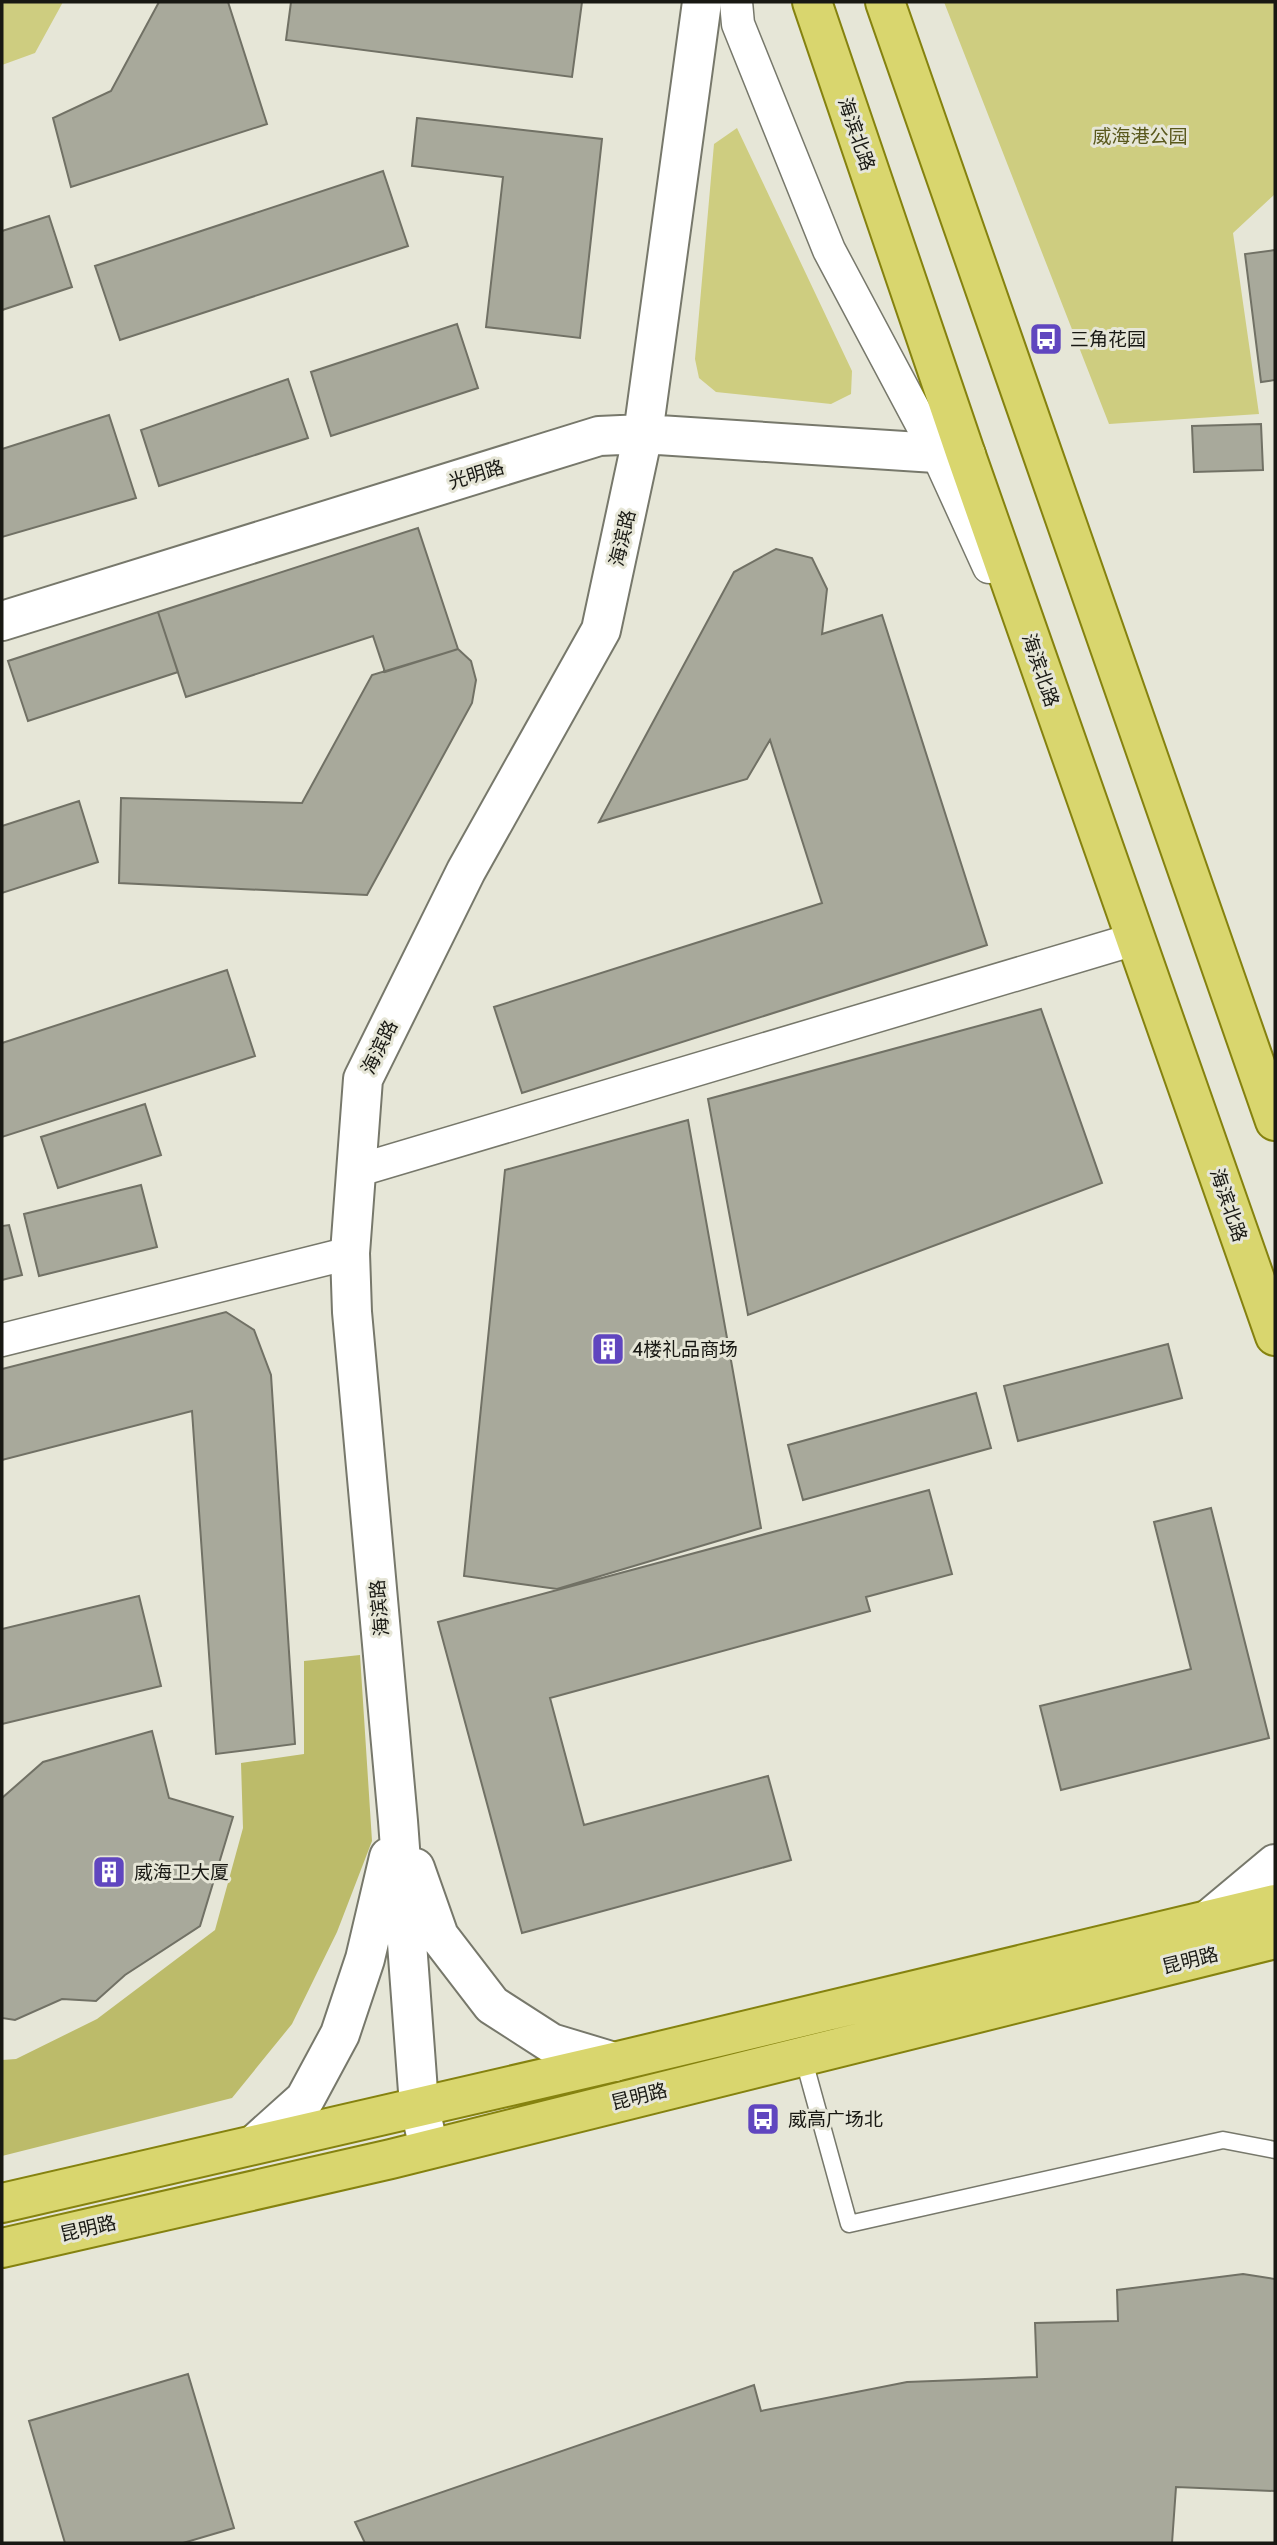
<svg xmlns="http://www.w3.org/2000/svg" width="1277" height="2545" font-family="Cabin,'Noto Sans SC',sans-serif">
<style>
.green{fill:#cecd80}
.forest{fill:#bcbb6a}
.building{fill:#a8a99b;stroke:#717165;stroke-width:2}
.lines{fill:none;stroke-linecap:round;stroke-linejoin:round}
.lane-casing{stroke:#77786b;stroke-width:19}
.street-casing{stroke:#77786b;stroke-width:35}
.secondary-casing{stroke:#77786b;stroke-width:42}
.primary-casing{stroke:#85820f;stroke-width:42}
.lane{stroke:#fff;stroke-width:16}
.street{stroke:#fff;stroke-width:32}
.secondary{stroke:#fff;stroke-width:38}
.primary{stroke:#d9d66e;stroke-width:38}
.labels{text-anchor:middle;stroke-width:6;stroke-linejoin:round;paint-order:stroke}
.street-label{font-size:19px;fill:#181813;stroke:#e6e6d7}
.park-label{font-size:19px;fill:#59581c;stroke:#e6e6d7}
.poi-label{font-size:19px;fill:#181813;stroke:#e6e6d7;text-anchor:start}
</style>
<rect width="100%" height="100%" fill="#e6e6d7"/>
<!-- green -->
<path class="green" d="M2 2H63L35 53 2 65Z
M944 2H1275V194L1233 233 1259 414 1109 424Z
M737 128 852 371 851 394 831 404 716 392 699 378 695 359 714 144Z"/>
<!-- forest -->
<path class="forest" d="M360 1655 372 1841 337 1932 292 2024 232 2098 2 2156V2060L16 2059 97 2019 215 1930 243 1828 241 1763 304 1754V1661Z"/>
<!-- building -->
<path class="building" d="M159 2H228L267 124 71 187 53 118 111 91Z
M291 2H582L572 77 286 40Z
M417 118 602 139 580 338 486 327 503 177 412 166Z
M383 171 408 246 120 340 95 266Z
M49 216 72 287 2 310V231Z
M1275 250V380L1261 382 1245 254Z
M457 324 478 388 331 436 311 372Z
M288 379 308 438 159 486 141 430Z
M109 415 136 498 2 537V449Z
M1261 424 1263 470 1194 472 1192 426Z
M418 528 458 649 385 672 373 636 186 697 158 612Z
M776 549 812 558 827 589 822 634 882 615 987 945 522 1093 494 1007 822 903 770 740 747 779 599 822 734 572Z
M158 612 178 672 28 721 8 661Z
M458 649 471 661 476 680 472 703 367 895 119 883 121 798 302 803 372 675Z
M79 801 98 862 2 893V826Z
M227 970 255 1056 2 1137V1043Z
M1041 1009 1102 1183 748 1315 708 1099Z
M145 1104 161 1155 58 1188 41 1137Z
M688 1120 761 1528 557 1589 464 1576 505 1170Z
M141 1185 157 1247 39 1276 24 1214Z
M9 1225 22 1275 2 1280V1226Z
M226 1312 254 1330 271 1375 295 1744 216 1754 192 1411 2 1460V1369Z
M1168 1344 1182 1398 1018 1441 1004 1386Z
M976 1393 991 1448 803 1500 788 1445Z
M929 1490 952 1574 866 1597 870 1611 550 1698 584 1825 768 1776 791 1860 522 1933 438 1622Z
M1211 1508 1269 1738 1061 1790 1040 1706 1191 1669 1154 1522Z
M139 1596 161 1686 2 1724V1629Z
M152 1731 169 1798 233 1817 200 1926 125 1975 96 2001 62 1999 15 2020 2 2018V1798L43 1762Z
M1243 2274 1275 2279V2491L1176 2487 1172 2543H365L355 2522 754 2385 761 2411 907 2382 1037 2377 1035 2323 1118 2321 1117 2290Z
M188 2374 234 2528 183 2543H65L29 2421Z"/>
<g class="lines">
<defs>
<path id="lane" d="M803 2057 849 2224 1223 2140 1275 2150"/>
<path id="street" d="M736 2 738 24 829 250 937 453 989 567
M356 1171 1135 939
M2 1340 350 1253"/>
<path id="secondary" d="M2 621 599 436 643 434 966 455
M415 1868 439 1936 492 2005 551 2043 614 2062
M1208 1920 1275 1864
M255 2144 305 2099 340 2034 365 1959 389 1857
M429 2148 419 2105 398 1821 352 1312 350 1253 363 1079 466 871 601 630 643 434 702 2"/>
<path id="primary" d="M812 2 966 455 1275 1336
M885 2 1275 1121
M2 2203 614 2062 1275 1904
M2 2248 391 2159 1275 1939"/>
</defs>
<!-- lane casing -->
<use href="#lane" class="lane-casing"/>
<!-- street casing -->
<use href="#street" class="street-casing"/>
<!-- secondary casing -->
<use href="#secondary" class="secondary-casing"/>
<!-- primary casing -->
<use href="#primary" class="primary-casing"/>
<!-- lane -->
<use href="#lane" class="lane"/>
<!-- street -->
<use href="#street" class="street"/>
<!-- secondary -->
<use href="#secondary" class="secondary"/>
<!-- primary -->
<use href="#primary" class="primary"/>
</g>
<!-- icons -->
<defs>
<symbol id="bus-square" viewBox="-11 -11 22 22"><rect x="-9" y="-9" width="18" height="18" rx="4" fill="#6046bf" stroke="#e6e6d7"/><path d="M-5-6H5V4H4V6H2V4H-2V6H-4V4H-5ZM-3.5-4V0h7V-4ZM-3.5 1.2v1.5H-2V1.2ZM2 1.2v1.5H3.5V1.2Z" fill="#fff"/></symbol>
<symbol id="building-square" viewBox="-11 -11 22 22"><rect x="-9" y="-9" width="18" height="18" rx="4" fill="#6046bf" stroke="#e6e6d7"/><path d="M-4-6H4V6H1V3H-1V6H-4ZM-2.5-4.3h1.7v1.8h-1.7ZM.8-4.3h1.7v1.8H.8ZM-2.5-1h1.7V.8h-1.7ZM.8-1h1.7V.8H.8Z" fill="#fff"/></symbol>
</defs>
<g fill-rule="evenodd">
<use href="#bus-square" x="1027" y="320" width="38" height="38"/>
<use href="#building-square" x="589" y="1330" width="38" height="38"/>
<use href="#building-square" x="90" y="1853" width="38" height="38"/>
<use href="#bus-square" x="744" y="2100" width="38" height="38"/>
</g>
<g class="labels">
<!-- street labels -->
<g class="street-label">
<text transform="translate(857 134) rotate(71)" y="7">海滨北路</text>
<text transform="translate(476 474) rotate(-17)" y="7">光明路</text>
<text transform="translate(622 538) rotate(-77)" y="7">海滨路</text>
<text transform="translate(1041 670) rotate(71)" y="7">海滨北路</text>
<text transform="translate(379 1047) rotate(-64)" y="7">海滨路</text>
<text transform="translate(1229 1205) rotate(71)" y="7">海滨北路</text>
<text transform="translate(379 1608) rotate(-95)" y="7">海滨路</text>
<text transform="translate(1190 1960) rotate(-14)" y="7">昆明路</text>
<text transform="translate(639 2096) rotate(-14)" y="7">昆明路</text>
<text transform="translate(88 2228) rotate(-13)" y="7">昆明路</text>
</g>
<!-- park labels -->
<g class="park-label">
<text x="1140" y="143">威海港公园</text>
</g>
<!-- poi labels -->
<g class="poi-label">
<text x="1070" y="346">三角花园</text>
<text x="632" y="1356">4楼礼品商场</text>
<text x="134" y="1879">威海卫大厦</text>
<text x="788" y="2126">威高广场北</text>
</g>
</g>
<!-- border -->
<rect width="1277" height="2545" fill="none" stroke="#181813" stroke-width="7"/>
</svg>
